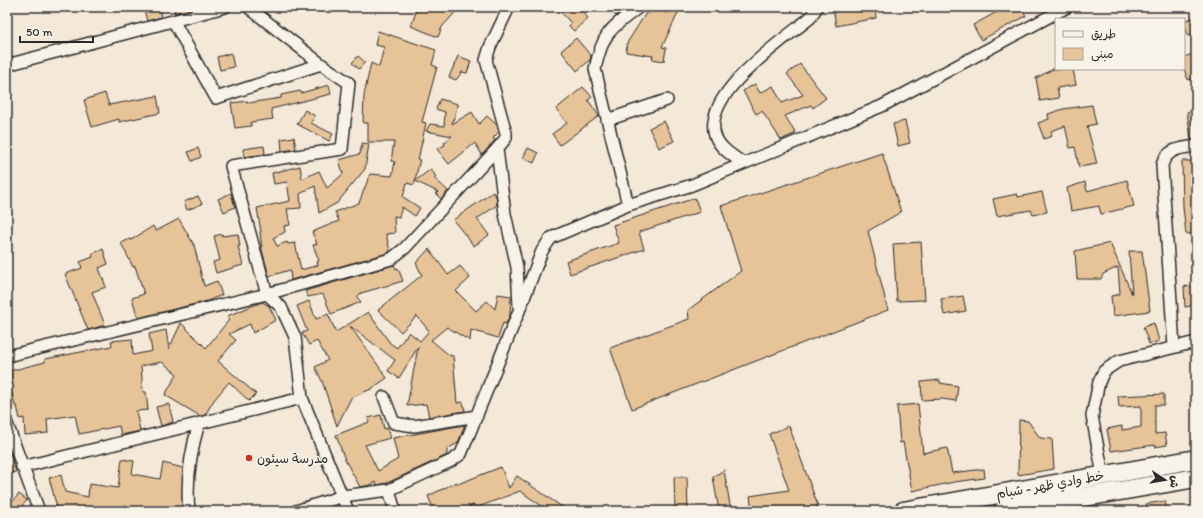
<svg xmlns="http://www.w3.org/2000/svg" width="1203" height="518" font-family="Itim,'Playpen Sans Arabic',sans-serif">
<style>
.building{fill:#e7c398;stroke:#2b2b2b}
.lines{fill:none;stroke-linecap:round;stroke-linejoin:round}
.street-casing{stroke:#2b2b2b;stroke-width:14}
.primary-casing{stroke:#2b2b2b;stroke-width:21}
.street{stroke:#f7f3e8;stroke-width:11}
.primary{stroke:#f7f3e8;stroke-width:18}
.poi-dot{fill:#c8321e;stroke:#f7f3e8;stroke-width:1.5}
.labels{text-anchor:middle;stroke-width:3;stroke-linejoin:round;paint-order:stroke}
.poi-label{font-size:13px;fill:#2b2b2b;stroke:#f7f3e8;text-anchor:start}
.street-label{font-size:13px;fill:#2b2b2b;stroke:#f7f3e8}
</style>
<rect width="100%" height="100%" fill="#f4e9d8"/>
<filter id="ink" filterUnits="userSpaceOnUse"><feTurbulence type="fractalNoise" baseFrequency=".025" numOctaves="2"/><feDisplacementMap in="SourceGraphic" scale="8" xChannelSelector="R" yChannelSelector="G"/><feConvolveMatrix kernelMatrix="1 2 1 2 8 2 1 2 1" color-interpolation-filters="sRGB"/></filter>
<g filter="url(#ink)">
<!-- building -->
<path class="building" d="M159 7 161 17 147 21 144 9Z
M174 7H194L195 8 175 13Z
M412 7H460L442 27 438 37 411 26 416 12Z
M556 7H578L588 18 574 31 569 26 571 23Z
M607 7H627L616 16Z
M671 7 680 9 662 47 666 48 664 61 652 59 653 56 626 52 627 43 646 13 657 10 668 13Z
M833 7H875L876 18 836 26Z
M1006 7H1021L1026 16 981 40 973 25Z
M1196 17V33L1188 36 1184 21Z
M378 31 436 50 432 65 437 67 422 122 426 123 418 160 420 159 414 185 407 183 403 197 420 208 415 216 402 207 399 217 394 216 395 233 386 234 390 251 388 253 291 280 290 270 269 276 262 250 260 232H261L257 208 290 201 287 182 274 184 272 173 300 166 302 179 319 171 327 188 343 174 339 160 360 154 362 143 369 144 365 169 337 203 319 213 315 186 300 194 301 208 287 209 290 225 284 226 285 232 273 238 277 246 287 242 288 244 295 243 301 270 318 265 317 262 319 261 313 245 317 244 312 232 339 221 335 212 359 203 370 174 392 176 395 162 391 161 394 142H368V123H363L364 95 371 63 379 67 384 47 375 45Z
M576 38 591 56 590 60 577 71 561 51Z
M231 53 234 67 220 70 217 57Z
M1196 53V77L1188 80 1184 69V57Z
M358 56 365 62 359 69 352 63Z
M458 56 471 61 467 73 462 72 456 80 449 77Z
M800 64 826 98 813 108 811 105 785 116 796 133 781 140 762 111 756 114 743 91 755 84 760 93 773 86 782 103 803 95 787 74Z
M1053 69H1073L1076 85 1057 88 1059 98 1040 101 1036 78Z
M329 85 331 94 271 109 273 119 251 122V126L235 128 231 103 248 101V103L281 98V95L300 91 301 93Z
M583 87 592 97 588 100 599 116 560 145 552 134 567 123 556 109Z
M105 93 109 105 157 96 160 113 119 122V119L92 127 84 100Z
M440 99 458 104 452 124 472 112 479 124 487 116 497 125 499 132 493 138 495 140 482 155 475 143 449 164 437 149 445 145 444 143 452 136 426 131 430 124 444 126 445 112 436 109Z
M1092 105 1096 124 1087 126 1097 164 1079 167 1075 147 1070 148 1065 126 1051 131 1052 136 1044 139 1038 123 1049 119 1048 114 1063 109Z
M305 110 315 116 311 123 333 134 329 141 297 124Z
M1196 111V139H1191L1187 112Z
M664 121 674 141 659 148 649 128Z
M905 121 910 143 898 146 893 124Z
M294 137 296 149 282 151 281 139Z
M264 146 265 154 244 157 243 149Z
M198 148 201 157 192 161 188 152Z
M528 148 538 153 534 163 523 158Z
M882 153 901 212 868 231 888 310 632 409 610 348 689 319 688 310 741 271 721 206Z
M1182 161H1196V233L1186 234 1183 207Z
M431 169 436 177 434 178 448 191 441 199 436 194 438 192 415 181Z
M1127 180 1134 206 1101 214 1099 206 1071 211 1067 188 1085 182 1087 191Z
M493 192 496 196 497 205 477 219 489 235 474 246 453 220Z
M1042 192 1047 212 1033 215 1031 210 997 216 993 199 1017 194 1018 197Z
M231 193 235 207 224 212 218 199Z
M198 196 202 204 187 210 184 202Z
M695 198 700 212 639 232 644 249 570 274 566 261 619 243 613 225Z
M179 219 194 245 204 286 217 281 222 295 207 301 138 318 132 298 144 294 135 266 133 267 121 243 130 239 131 240 153 226 156 231Z
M222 234V236L238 234 240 246H238L243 265 216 273 213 262 220 260 214 236Z
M921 242 925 300 897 301 893 244Z
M1110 243 1132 294 1129 251H1142L1150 311 1113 316 1111 296 1120 294 1118 267 1103 274 1101 279H1077L1075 251Z
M103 249 108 264 99 268 106 287 92 292 105 325 88 330 65 274 82 268 80 262 93 257 92 254Z
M429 249 448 275 460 266 470 278 456 291 476 311 487 301 495 309 498 294 511 296 510 315 506 324 503 323 498 338 471 330 470 341 447 327 431 340 449 355 453 356 457 403 463 402 465 411 429 417 426 404 407 406 418 347 399 378 388 371 395 360 350 326 387 378 371 389 351 398 337 426 322 381 315 367 328 360 317 341 309 345 302 333 307 331 297 306 309 301 316 319 328 314 336 332 368 312 390 343 397 348 409 332 420 341 429 331 417 316 401 332 378 310 422 275 416 263Z
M394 265 396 269 398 268 403 281 361 293 357 297 361 302 331 314 323 294 308 297 305 291Z
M1184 286 1196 287V305L1185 307Z
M963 296 966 311 944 315 941 299Z
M262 302 269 306 276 320 253 333 250 324 229 334 236 340 218 361 256 394 249 401 229 382 214 400 205 415 200 416 165 395 177 374 162 362 141 366 143 392H146L148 410 136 411 140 431 121 435 119 426 79 434 75 415 47 419 48 433 25 435 24 418 20 419 17 406H15L11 389 14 388 10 371 45 362V359L112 346 111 341 132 339 133 355 152 351 149 334 166 330 169 349 181 323 206 348 229 320 227 316Z
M1154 323 1159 341 1149 344 1143 327Z
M940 380V383L958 386 956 401 942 399 922 400 921 382Z
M1164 394V405H1155V434L1165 433 1167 445 1155 447V445L1111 451 1107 429 1122 426V430L1141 427V406L1119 407 1118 396Z
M169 404 173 422 161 426 156 407Z
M918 404 923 453 947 448 952 473 984 469 985 478 954 482 912 491 903 442 900 443 897 406Z
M381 415 384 429 387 428 390 438 365 445 378 471 398 459 393 438 464 425V427L458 443 447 449V455L387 483 377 485 376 482 370 485 360 487 345 460 336 435 369 422 368 418Z
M1019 420 1028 421 1040 438 1052 439 1054 469 1018 475Z
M789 426 818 506 805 511H752L750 496 789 490 769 434Z
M7 444 15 469 17 472 7 473Z
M122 459 134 461 132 474 160 479 163 463 183 468 182 511H58L49 478 61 475 65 492 88 497 89 484 118 488Z
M501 467 509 488 517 476 568 511H549L520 491 476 508 474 505 461 511H434L428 496 457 482 458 484Z
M724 470 731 511H719L713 477Z
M674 477H687L688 511H675Z
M19 494 27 500 18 511H7V508Z
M1165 501 1167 511H1147L1146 504Z"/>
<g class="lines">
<defs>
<path id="street" d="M248 7 321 64 349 83 342 149 231 166 267 294 281 307 295 337 302 398 348 511
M174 22 216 98 321 64
M7 65 225 7
M607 120 667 100
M497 149 506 138V133L486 60 490 47 509 7
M743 163C733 156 719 148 715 135 702 94 782 41 810 18L817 7
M628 205 595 69C603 32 610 29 639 7
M1174 347 1162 165C1167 148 1182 148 1196 146
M7 356 267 294 391 259 405 248 497 149 505 214 517 267 519 306
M384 397 394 423 414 426 477 416
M7 424 39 511
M22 467 302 398
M1103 475 1092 416 1099 382 1104 371 1119 361 1196 342
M389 490 395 511
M189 511C186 482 191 450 199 423
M296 511 343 496 389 490 451 461 461 454 519 311 542 251 551 238 628 205 692 185 882 106 1067 7"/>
<path id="primary" d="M903 511 1196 459
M1003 511 1196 478"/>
</defs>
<!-- street casing -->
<use href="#street" class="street-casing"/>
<!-- primary casing -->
<use href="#primary" class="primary-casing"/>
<!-- street -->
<use href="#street" class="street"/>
<!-- primary -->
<use href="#primary" class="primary"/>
</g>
</g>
<!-- markers -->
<circle class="poi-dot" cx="249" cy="458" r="4"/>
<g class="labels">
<!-- poi labels -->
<g class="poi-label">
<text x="257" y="463">مدرسة سيئون</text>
</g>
<!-- street labels -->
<g class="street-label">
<text transform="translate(1050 484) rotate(-10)" y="5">خط وادي ظهر - شبام</text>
</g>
</g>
<!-- margin -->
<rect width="1203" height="518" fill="none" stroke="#f7f3e8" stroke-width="24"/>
<rect x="12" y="12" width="1179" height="494" fill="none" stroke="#2b2b2b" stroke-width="1.5" filter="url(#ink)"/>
<!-- legend -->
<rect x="1055" y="18" width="130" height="52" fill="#f7f3e8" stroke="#a5a39c"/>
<rect x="1063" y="31" width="20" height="6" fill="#f7f3e8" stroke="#a5a39c"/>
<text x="1091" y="38" font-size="12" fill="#2b2b2b">طريق</text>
<rect x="1063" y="48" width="20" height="12" fill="#e7c398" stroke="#a5a39c"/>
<text x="1091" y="58" font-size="12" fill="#2b2b2b">مبنى</text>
<!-- north arrow -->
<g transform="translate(1165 480) rotate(102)" stroke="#f7f3e8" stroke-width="3" paint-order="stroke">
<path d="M0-3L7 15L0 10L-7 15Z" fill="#2b2b2b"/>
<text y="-6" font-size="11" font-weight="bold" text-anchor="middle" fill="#2b2b2b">ش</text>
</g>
<!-- scale -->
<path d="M20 36v6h73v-6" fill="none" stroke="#2b2b2b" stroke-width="2"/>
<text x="26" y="36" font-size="12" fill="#2b2b2b" stroke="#f7f3e8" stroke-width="3" paint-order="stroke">50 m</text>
</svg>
